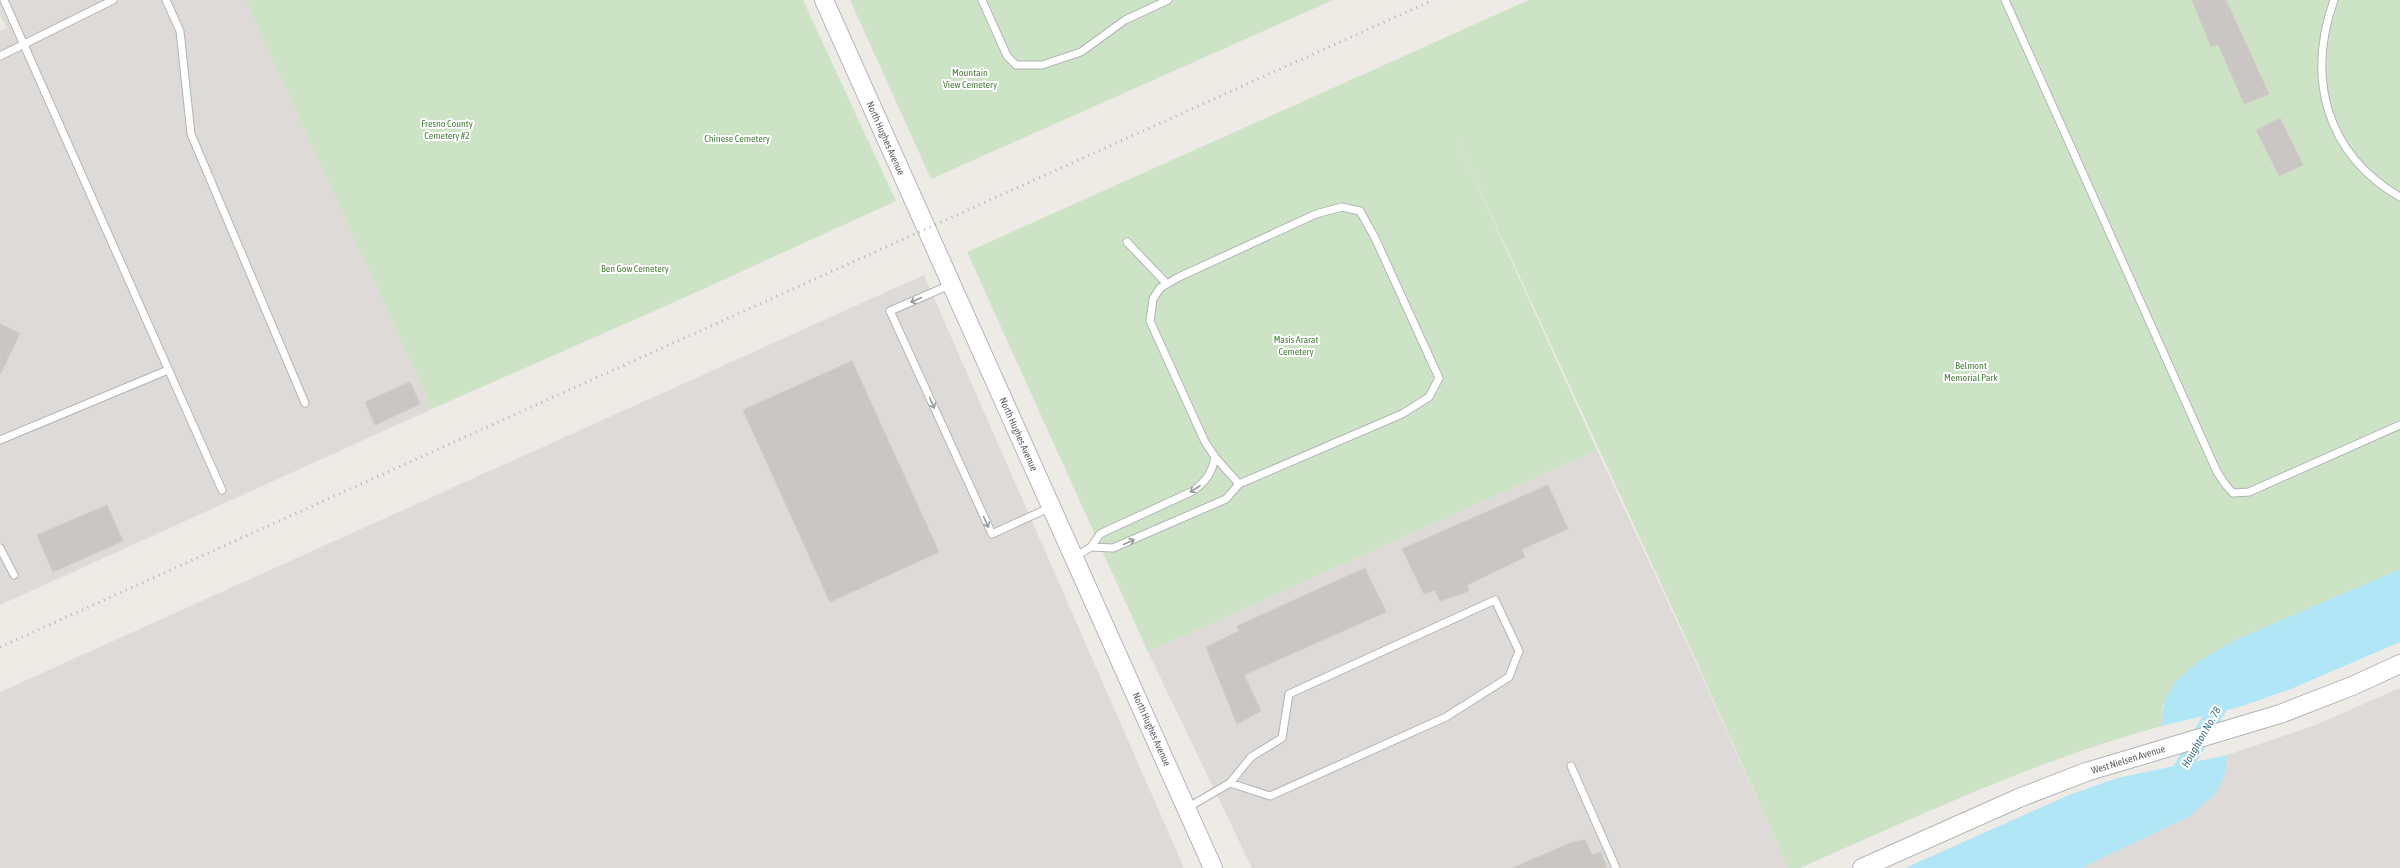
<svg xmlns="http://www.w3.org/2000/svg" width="2400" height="868" font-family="'Asap Condensed',sans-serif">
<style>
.industrial{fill:#dddad8}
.green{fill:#cde3c6}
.water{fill:#b0e6f5}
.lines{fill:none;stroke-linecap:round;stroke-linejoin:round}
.canal{stroke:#b0e6f5;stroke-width:18}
.building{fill:#cac6c3;stroke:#d2cbc5}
.service-casing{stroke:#b1b5b7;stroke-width:9}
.tertiary-casing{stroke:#b1b5b7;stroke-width:20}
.service{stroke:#fff;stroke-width:7}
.tertiary{stroke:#fff;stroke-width:18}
.rail{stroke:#b2b3b3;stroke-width:3;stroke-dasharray:1 5;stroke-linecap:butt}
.oneway{stroke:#969a9b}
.labels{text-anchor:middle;stroke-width:4;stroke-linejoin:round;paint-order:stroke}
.park-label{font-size:10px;fill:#4c8140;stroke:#fff}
.street-label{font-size:10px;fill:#5e6365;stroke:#fff}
.water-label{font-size:11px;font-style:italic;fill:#44788d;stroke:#fff}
</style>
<rect width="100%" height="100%" fill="#eeebe6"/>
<!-- industrial -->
<path class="industrial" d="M0 0H245L432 409 0 605V31L7 28 0 15Z
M924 275 1184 868H0V692Z
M1597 450 1690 650 1788 868H1252L1148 652Z
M2400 688V868H2081L2188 817 2225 773 2227 755 2313 726Z"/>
<!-- green -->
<path class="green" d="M245 0H803L896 201 679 300 432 409Z
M850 0H1333L931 179Z
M1529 0H2400V569L2235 640 2163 704 2162 726C2036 760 1919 816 1800 868H1788L1685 636 1454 134 1597 450 1148 652 967 252Z"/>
<!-- water -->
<path class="water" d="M2400 569V642L2291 689 2239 707 2162 726C2163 719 2162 710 2164 704 2173 673 2209 655 2235 640Z
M2227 755 2225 773 2216 793 2188 817 2081 868H1905L2069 795 2117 778Z"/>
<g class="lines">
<!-- canal -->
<path class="canal" d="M2173 785 2226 693"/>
</g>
<!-- building -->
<path class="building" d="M2192 0H2226L2269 94 2244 104 2218 44 2211 47Z
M2280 118 2303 165 2279 176 2256 130Z
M0 324 20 333 0 375Z
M852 361 939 552 830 602 743 410Z
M410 382 420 404 375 425 365 402Z
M1548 485 1568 529 1522 549 1525 557 1467 585 1469 591 1440 601 1435 590 1424 594 1402 549Z
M107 505 123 541 53 572 37 535Z
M1365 568 1386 612 1244 675 1261 711 1237 724 1206 647 1239 631 1237 626Z
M1585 840 1592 855 1601 852 1607 868H1512L1573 842Z"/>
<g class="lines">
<defs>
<path id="service" d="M4 0 222 490
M166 0 180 31 191 134 305 403
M982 0 1007 56 1016 65H1042L1081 52 1125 20 1168 0
M2005 0 2217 472 2225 484 2233 493 2249 492 2400 425
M2334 0C2306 78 2326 154 2400 197
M0 56 113 0
M1127 242 1167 284
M952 284 890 311 992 534 1051 507
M0 440 168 370
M1091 547 1113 548 1226 499 1239 484 1402 414 1429 397 1439 378 1375 238 1360 211 1342 207 1316 214 1179 277 1160 288 1153 299 1150 321 1205 442 1215 457 1239 484
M0 548 14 575
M1075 557 1091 547 1100 534 1106 531 1193 491C1206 481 1212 473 1215 457
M1571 766 1616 868
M1187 808 1230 783 1251 757 1282 738 1289 694 1495 600 1519 651 1509 677 1446 717 1270 796 1230 783"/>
<path id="tertiary" d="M824 0 1213 868
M1862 868 2019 798 2086 772 2280 714 2352 686 2400 664"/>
</defs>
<!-- service casing -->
<use href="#service" class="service-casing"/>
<!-- tertiary casing -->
<use href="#tertiary" class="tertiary-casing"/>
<!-- service -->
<use href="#service" class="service"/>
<!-- tertiary -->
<use href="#tertiary" class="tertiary"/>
<!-- rail -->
<path class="rail" d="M0 647 1433 0"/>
</g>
<!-- one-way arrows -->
<defs><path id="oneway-shaft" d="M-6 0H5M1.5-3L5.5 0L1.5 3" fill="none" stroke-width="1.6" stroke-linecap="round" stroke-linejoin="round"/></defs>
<g class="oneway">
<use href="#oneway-shaft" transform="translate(916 300) rotate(156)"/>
<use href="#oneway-shaft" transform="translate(932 403) rotate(66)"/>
<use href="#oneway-shaft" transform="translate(1195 489) rotate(147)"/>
<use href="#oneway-shaft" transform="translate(986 522) rotate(66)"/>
<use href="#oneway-shaft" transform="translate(1129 542) rotate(-24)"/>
</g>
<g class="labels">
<!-- park labels -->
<g class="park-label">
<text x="970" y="76">Mountain<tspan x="970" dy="12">View Cemetery</tspan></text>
<text x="447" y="127">Fresno County<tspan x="447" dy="12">Cemetery #2</tspan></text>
<text x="737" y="142">Chinese Cemetery</text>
<text x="635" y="272">Ben Gow Cemetery</text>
<text x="1296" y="343">Masis Ararat<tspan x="1296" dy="12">Cemetery</tspan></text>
<text x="1971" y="369">Belmont<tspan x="1971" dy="12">Memorial Park</tspan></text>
</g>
<!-- street labels -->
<g class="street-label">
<text transform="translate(886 138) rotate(66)" y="4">North Hughes Avenue</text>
<text transform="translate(1019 434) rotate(66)" y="4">North Hughes Avenue</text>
<text transform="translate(1152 729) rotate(66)" y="4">North Hughes Avenue</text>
<text transform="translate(2128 759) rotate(-17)" y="4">West Nielsen Avenue</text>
</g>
<!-- water labels -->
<g class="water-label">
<text transform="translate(2201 737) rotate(-60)" y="4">Houghton No. 78</text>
</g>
</g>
</svg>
